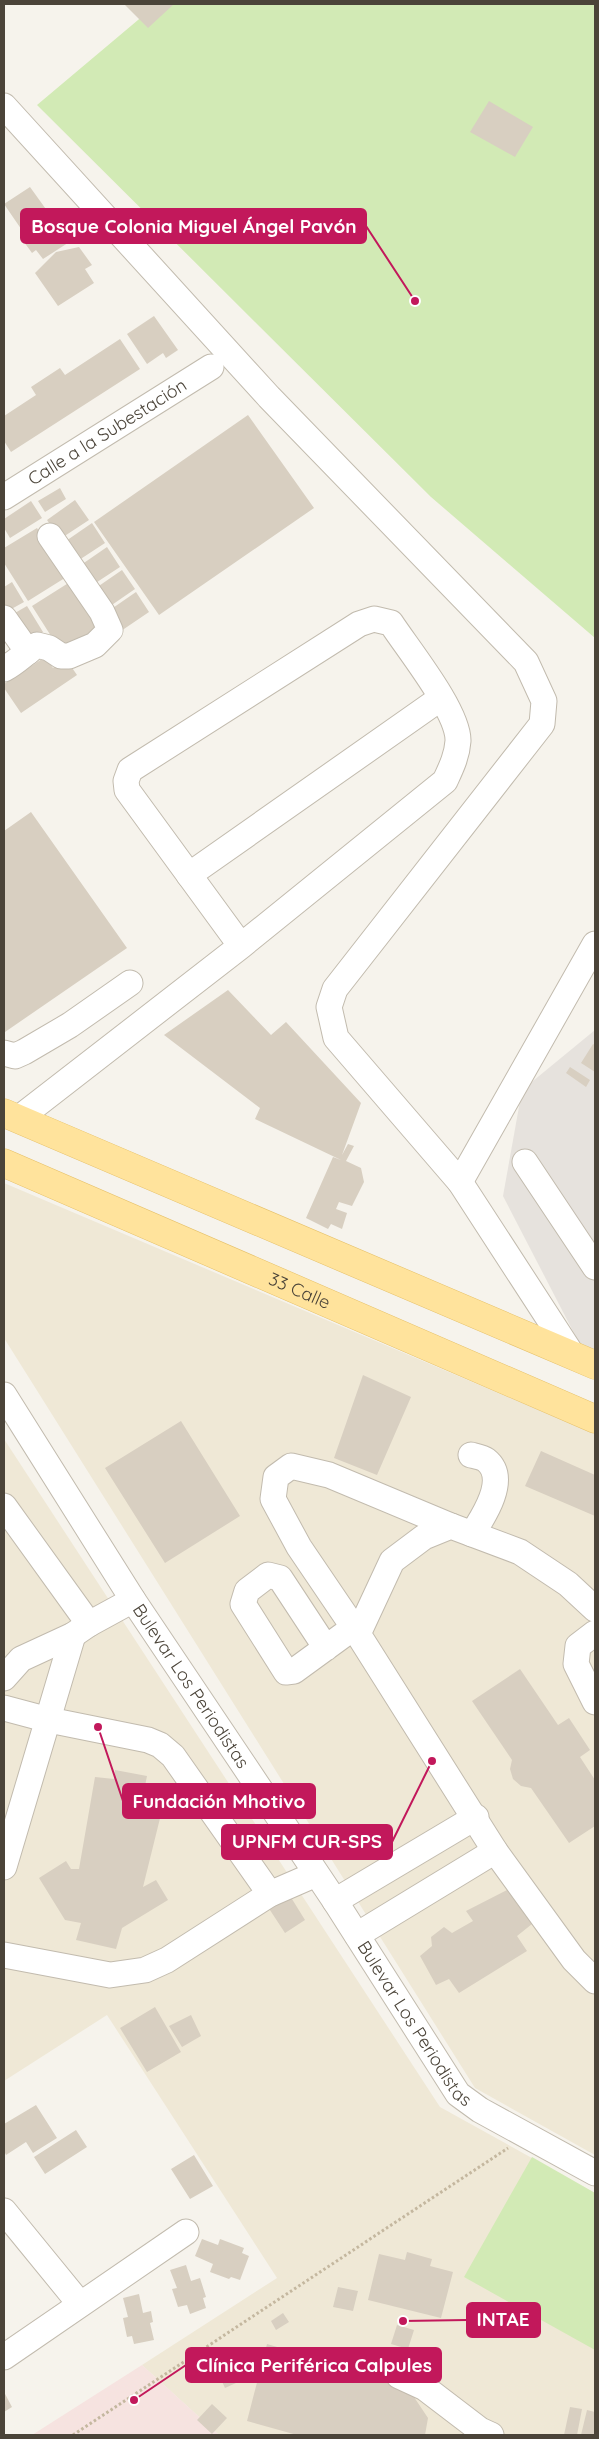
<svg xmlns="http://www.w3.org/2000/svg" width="599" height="2439" font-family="Quicksand,sans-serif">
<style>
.industrial{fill:#e6e2dd}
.education{fill:#efe8d6}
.medical{fill:#f6e3e0}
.green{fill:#d2eab5}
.building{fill:#d8cfc1}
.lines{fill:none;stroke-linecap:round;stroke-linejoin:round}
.minor-casing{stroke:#c2bbae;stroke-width:27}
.major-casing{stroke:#e6c16a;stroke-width:29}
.path{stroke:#c4b79f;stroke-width:3;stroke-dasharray:2.5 2.5;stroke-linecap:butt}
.minor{stroke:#fff;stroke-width:25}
.major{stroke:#ffe39c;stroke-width:28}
.labels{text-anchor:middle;stroke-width:4;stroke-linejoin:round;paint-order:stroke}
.street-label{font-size:18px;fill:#4b4439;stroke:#fff}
.leader{fill:none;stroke:#c2185b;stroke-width:2}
.callout-dot{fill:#c2185b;stroke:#fff;stroke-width:2}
.callout{fill:#c2185b;stroke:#c2185b;stroke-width:2}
.callout-label{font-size:19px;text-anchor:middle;font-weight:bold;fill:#fff}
</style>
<rect width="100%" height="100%" fill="#f6f3ec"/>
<!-- industrial -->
<path class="industrial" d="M595 1030V1368L591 1366 503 1196 522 1090Z"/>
<!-- education -->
<path class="education" d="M4 1183 595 1434V2155L475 2088 4 1338Z
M4 1439 440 2107 595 2193V2435H219L142 2365 277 2278 107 2015 4 2081Z"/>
<!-- medical -->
<path class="medical" d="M142 2365 219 2435H32Z"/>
<!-- green -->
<path class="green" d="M157 4H595V638L431 497 37 105Z
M532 2157 595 2193V2350L464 2277Z"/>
<!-- building -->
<path class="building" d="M124 4H174L148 28Z
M489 101 533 127 515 157 470 132Z
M30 187 48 212 53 209 74 239 43 259 36 250 32 253 24 242 28 239 4 204Z
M79 247 92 265 85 269 94 283 58 306 35 273 56 252Z
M154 316 178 350 166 358 163 353 147 364 127 334Z
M120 339 140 369 11 452 4 441V416L36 395 31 387 60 368 65 375Z
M248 415 314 508 159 615 94 522Z
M60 488 66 499 45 512 38 501Z
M75 500 89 520 60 539 47 520Z
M31 501 42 518 10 538 4 528V519Z
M92 523 105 543 76 562 63 543Z
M37 528 68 576 28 601 4 563V548Z
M107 547 120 567 91 586 78 567Z
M122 570 135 589 106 609 93 590Z
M12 582 24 602 6 612 4 608V587Z
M70 582 102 630 63 655 32 606Z
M136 592 149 612 121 631 107 612Z
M27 606 43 632 24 643 8 617Z
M45 657 53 668 66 659 77 675 21 713 4 688V684Z
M31 812 127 948 5 1032 4 831Z
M228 990 271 1035 286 1022 361 1103 342 1155 348 1144 354 1146 346 1161 361 1168 364 1182 352 1206 339 1202 336 1209 347 1213 342 1229 331 1224 328 1229 306 1218 333 1157 341 1160 255 1119 260 1108 164 1035Z
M593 1044 595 1045V1072L581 1063Z
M570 1067 590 1080 586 1087 566 1073Z
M363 1375 411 1397 377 1475 334 1458Z
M181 1421 240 1516 165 1563 105 1468Z
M541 1451 595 1475V1516L525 1486Z
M520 1669 558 1725 569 1718 590 1750 580 1757 595 1780V1826L569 1843 531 1788 521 1786 513 1779 510 1769 512 1760 472 1701Z
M115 1770 147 1776 145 1786 167 1790 143 1887 156 1880 168 1900 122 1928 116 1949 76 1940 81 1923 65 1920 39 1878 66 1861 71 1869H79L95 1777 114 1779Z
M507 1890 532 1924 517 1936 527 1951 459 1993 449 1979 436 1985 420 1956 432 1946 431 1937 444 1927 452 1933 473 1921 466 1911Z
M287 1891 305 1920 285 1933 266 1904Z
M155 2007 181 2052 147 2072 120 2028Z
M191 2015 201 2036 182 2047 169 2026Z
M36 2105 57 2138 33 2153 26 2142 6 2155 4 2151V2124Z
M76 2130 87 2147 45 2174 34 2157Z
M194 2155 213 2186 190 2199 171 2169Z
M202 2239 218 2245 220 2239 244 2248 242 2253 249 2256 240 2280 231 2277 229 2279 210 2272 213 2264 195 2256Z
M407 2252 432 2259 430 2266 453 2272 441 2318 368 2300 379 2254 405 2260Z
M186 2265 191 2281 200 2278 206 2297 203 2298 206 2308 190 2314 187 2305 178 2307 172 2289 177 2288 170 2270Z
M338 2287 358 2291 353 2311 333 2307Z
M139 2294 143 2313 151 2311 153 2322 150 2323 154 2340 134 2344 132 2336 127 2337 123 2318 128 2317 123 2298Z
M283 2313 289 2322 276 2330 271 2321Z
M397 2325 414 2330 408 2349 391 2344Z
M267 2344 373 2375 410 2391 428 2418 425 2435H297L247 2421Z
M225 2357 236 2383 225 2388 213 2362Z
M4 2392 12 2407 4 2412Z
M212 2404 227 2418 212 2434 197 2420Z
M570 2407 582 2409 577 2435H564Z
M587 2410 595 2412V2435H581Z"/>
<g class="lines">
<defs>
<g id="minor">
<path d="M4 106 269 397 526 662 544 701 542 724 335 989 329 1007 336 1038 460 1182 573 1356"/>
<path id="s1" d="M4 497 211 367"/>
<path d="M4 618 28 652"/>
<path d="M4 669C17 662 25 653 37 645L49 648 61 656H69L95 645 110 630 102 612 50 536"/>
<path d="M189 875 441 698"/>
<path d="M4 1053 15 1056 24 1052 70 1025 130 983"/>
<path d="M18 1119 241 946 445 781C451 768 457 756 458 741 459 712 408 649 391 623L374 619 359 624 130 770 126 781 127 790 241 946"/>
<path d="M525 1162 595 1267"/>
<path d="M460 1182 595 944"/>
<path id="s2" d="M4 1395 133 1600 335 1901 458 2094 480 2110 595 2173"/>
<path d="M471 1455C475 1456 482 1457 486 1460 509 1478 484 1516 472 1534"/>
<path d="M4 1506 89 1624"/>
<path d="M595 1609 568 1584 520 1552 451 1526 424 1537 392 1561 358 1634 495 1851 574 1960 595 1981"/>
<path d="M595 1633 578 1646 576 1664 595 1702"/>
<path d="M358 1634 299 1547 273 1499 276 1477 291 1466 329 1475 451 1526"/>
<path d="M326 1648 280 1578 268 1575 247 1591 243 1604 286 1672 294 1671 353 1628"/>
<path d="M4 1678 21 1659 73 1635 89 1624 133 1600"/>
<path d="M4 1708 49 1720 148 1740 160 1745 173 1756 270 1894"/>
<path d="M4 1867 73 1635"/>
<path d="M335 1901 476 1817"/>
<path d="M357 1935 495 1851"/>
<path d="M4 1955 110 1975 145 1970 167 1960 270 1894 316 1874"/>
<path d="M4 2211 80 2304"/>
<path d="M4 2357 186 2232"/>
<path d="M399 2376 425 2388 480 2430 491 2435"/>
</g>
<g id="major">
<path d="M4 1113 595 1365"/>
<path id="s3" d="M4 1163 595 1419"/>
</g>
</defs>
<!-- minor casing -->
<use href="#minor" class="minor-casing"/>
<!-- major casing -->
<use href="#major" class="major-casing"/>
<!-- path -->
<path class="path" d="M73 2435 508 2148"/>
<!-- minor -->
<use href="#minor" class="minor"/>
<!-- major -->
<use href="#major" class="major"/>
</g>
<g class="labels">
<!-- street labels -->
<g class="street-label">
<text dy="6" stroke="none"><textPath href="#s1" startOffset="122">Calle a la Subestación</textPath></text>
<text dy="6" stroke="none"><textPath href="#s3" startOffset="322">33 Calle</textPath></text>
<text dy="6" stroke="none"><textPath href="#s2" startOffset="346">Bulevar Los Periodistas</textPath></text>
<text dy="6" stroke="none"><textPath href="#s2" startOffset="751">Bulevar Los Periodistas</textPath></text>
</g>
</g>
<!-- callouts -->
<path class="leader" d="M415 301L366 226M98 1727L123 1801M432 1761L392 1842M403 2321L467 2320M134 2400L186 2365"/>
<g class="callout-dot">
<circle cx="415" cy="301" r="5"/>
<circle cx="98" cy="1727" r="5"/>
<circle cx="432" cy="1761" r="5"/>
<circle cx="403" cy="2321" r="5"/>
<circle cx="134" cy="2400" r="5"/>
</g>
<g class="callout">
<rect x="21" y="209" width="345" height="34" rx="5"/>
<rect x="123" y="1784" width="192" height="34" rx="5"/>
<rect x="222" y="1825" width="170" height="34" rx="5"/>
<rect x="467" y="2303" width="73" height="34" rx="5"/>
<rect x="186" y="2348" width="255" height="34" rx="5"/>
</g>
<g class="callout-label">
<text x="194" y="233">Bosque Colonia Miguel Ángel Pavón</text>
<text x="219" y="1808">Fundación Mhotivo</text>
<text x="307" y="1848">UPNFM CUR-SPS</text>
<text x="503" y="2326">INTAE</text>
<text x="314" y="2372">Clínica Periférica Calpules</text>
</g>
<!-- border -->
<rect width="599" height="2439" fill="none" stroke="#4b4439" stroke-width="10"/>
</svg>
